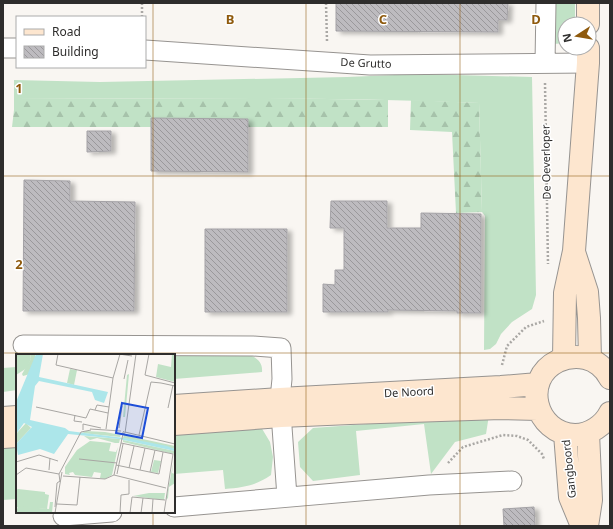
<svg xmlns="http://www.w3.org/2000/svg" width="613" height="529" font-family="'Noto Sans',sans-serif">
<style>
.grass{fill:#c1e2c6}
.forest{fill:url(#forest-firs)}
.building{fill:url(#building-back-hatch);stroke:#a4a2a6;filter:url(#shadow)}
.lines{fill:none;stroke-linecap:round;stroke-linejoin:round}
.minor-casing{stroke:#979491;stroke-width:21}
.secondary-casing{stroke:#979491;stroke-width:24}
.path{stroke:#aaa8a5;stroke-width:2.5;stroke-dasharray:2 2;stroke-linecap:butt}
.minor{stroke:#fff;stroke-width:19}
.secondary{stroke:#fde6cf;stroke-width:22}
.grid{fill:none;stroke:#8f5a0d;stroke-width:1;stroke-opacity:0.55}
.labels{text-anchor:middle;stroke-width:3;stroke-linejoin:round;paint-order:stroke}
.street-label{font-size:11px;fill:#2e2d2c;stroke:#fff}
.inset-road{fill:none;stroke:#a8a6a3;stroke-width:1}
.view{fill:#1d4ed8;fill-opacity:0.15;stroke:#1d4ed8;stroke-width:2}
.inset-edge{fill:none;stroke:#2e2d2c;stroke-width:2}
.grid-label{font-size:13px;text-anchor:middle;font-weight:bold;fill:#8f5a0d;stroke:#fff;stroke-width:3;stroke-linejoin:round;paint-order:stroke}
</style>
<defs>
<pattern id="forest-firs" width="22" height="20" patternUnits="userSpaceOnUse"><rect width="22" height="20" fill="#c1e2c6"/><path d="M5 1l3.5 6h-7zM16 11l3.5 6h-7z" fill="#a6c2aa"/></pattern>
<pattern id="building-back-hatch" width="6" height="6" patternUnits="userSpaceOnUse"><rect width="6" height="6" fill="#bdbbbf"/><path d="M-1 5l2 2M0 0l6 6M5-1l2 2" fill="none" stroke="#9a989b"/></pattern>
<filter id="shadow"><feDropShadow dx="4.5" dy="2.5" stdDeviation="2" flood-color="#0004"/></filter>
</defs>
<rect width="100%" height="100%" fill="#f9f6f2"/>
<!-- grass -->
<path class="grass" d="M555 3H575V24H565V43L554 44Z
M419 74 532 77 536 295 532 309 512 322 501 334 496 344 490 349 484 350 485 216 482 212 479 103C324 96 169 99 14 99V80L100 82 347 77Z
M15 352H58V355H17V390L3 392V368L16 367Z
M247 354C256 357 263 362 262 372L174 379V355Z
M489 415 486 434 455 442 431 474 424 424 356 431 360 475 313 481 300 467 298 442 313 428Z
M261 427 270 442 273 457 271 475C255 486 244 487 225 489L223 470 174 474V434Z
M17 446V499L3 500V447Z"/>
<!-- forest -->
<path class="forest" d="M267 98 388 100V127H12L14 110V99Z
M411 100 479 103 482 212 456 213 452 132 410 130Z"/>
<!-- building -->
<path class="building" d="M336 3H508L507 20H498V32L336 31Z
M151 118 248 119V172L151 171Z
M87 131H111V151L87 152Z
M24 180 70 181V201L135 202 134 311H23Z
M331 201H387V228H421V213L481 214V313H457V311L388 310V312H323V284L335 285V270H344V228H330Z
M205 229H287V312H205Z
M534 507 535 526H504L503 509Z"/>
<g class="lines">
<defs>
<path id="minor" d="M3 48H17
M145 50 370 65 588 63
M545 63 546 3
M23 345 253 346 281 348 282 379 280 399 287 497
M174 507 429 485 512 481
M63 516 112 512"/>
<path id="secondary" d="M588 24V3
M574 252 587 292 589 318 590 359
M564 358 565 293 574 251 588 63V48
M610 378C605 368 595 360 585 358 575 356 567 357 558 361 521 379 535 434 575 435 590 435 604 425 610 413
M174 406 280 399 501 387 538 384
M3 418 17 417
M174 424 281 416 350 413 501 408 538 409
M565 434 570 497 582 526
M3 437 17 436
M587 526 591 500 588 433"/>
</defs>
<!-- minor casing -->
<use href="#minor" class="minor-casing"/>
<!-- secondary casing -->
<use href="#secondary" class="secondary-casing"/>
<!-- path -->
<path class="path" d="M142 3V17
M326 3 327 41
M545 83 548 264
M502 365 507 346 526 327 544 321
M448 463 463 447 503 435 517 436 528 440 542 454 544 459"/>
<!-- minor -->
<use href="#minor" class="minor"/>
<!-- secondary -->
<use href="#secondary" class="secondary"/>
</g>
<!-- grid -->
<path class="grid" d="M153 3V355M306 3V526M460 3V526M3 176H610M3 353H610M153 512V526"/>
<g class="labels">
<!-- street labels -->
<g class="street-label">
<text transform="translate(366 63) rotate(2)" y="4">De Grutto</text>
<text transform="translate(546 162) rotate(-91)" y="4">De Oeverloper</text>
<text transform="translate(409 392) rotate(-3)" y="4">De Noord</text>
<text transform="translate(569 469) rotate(-96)" y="4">Gangboord</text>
</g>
</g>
<!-- overview -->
<g transform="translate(16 354)">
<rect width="159" height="159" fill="#f9f6f2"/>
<path d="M156 0H159V28L140 23 142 10 155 13ZM54 15 61 16 58 31 51 29ZM113 20 109 63H107L111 21ZM70 77 89 78 105 81 104 83 66 79ZM108 81 159 92V95L107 84ZM68 82 104 85 103 89H99L81 84 74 86ZM107 86 159 97V104L158 100 107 88ZM74 87 95 89 93 97 100 98 102 93 96 121 89 125 84 124 85 119 78 118 76 123 59 121 57 118 53 119 54 121 49 120V113L61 96ZM158 105 156 119 159 120V129L153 133 152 144 150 146ZM138 106 145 107 142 119 135 118ZM2 135 29 138V140L33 141 31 155 0 153V136ZM133 139H149L148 146 117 142Z" fill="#c1e2c6"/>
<path d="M14 0H19V4L14 20 7 22 6 20 15 5ZM10 69 15 74 0 90V80ZM34 148H37L36 159H0L2 152 33 155Z" fill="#c1e2c6"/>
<path d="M0 0H14L15 5 11 14 0 21Z" fill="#c1e2c6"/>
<path d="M20 0H27L23 23 92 38 88 49 79 46 76 38 23 27 19 32 14 66 49 74 53 77 116 85 151 92 159 95V97L103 85 52 80 38 100 24 95 2 101 0 90 16 73 8 69 0 80V48Z" fill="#ace6ea"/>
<path class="inset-road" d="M42 0 40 11 97 24M103 0 116 2M133 0 129 21 159 29M108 25 112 6M145 29 159 32M20 53 70 64 74 55 92 59M152 54 157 31M79 56 81 51 93 53M59 61 58 67 66 68M103 74 106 52M74 75 105 77M90 75 97 24 104 0M67 76V70L85 74M108 77 106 80 109 79 120 0M109 78 159 90M123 81 135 28 145 29M105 89 157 100 148 159M63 105 101 109M0 108 23 101 42 107M100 111 143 120 147 98M113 114 118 92M33 116 34 104M124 116 129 94M134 118 139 96M101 120 107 90M0 121 10 114 43 120M98 121 150 134M98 121 107 80M47 122 89 125 98 121M44 128 43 120 65 78 75 76M41 150 61 151 64 123M39 153 41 129 44 127M39 159 46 118M104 159 105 141 113 140V126M114 159 116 143 149 146M125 159 127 144M136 159 137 145"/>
<path class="view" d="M106 49 132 54 126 84 100 79Z"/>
<rect width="159" height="159" class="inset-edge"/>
</g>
<g class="grid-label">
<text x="230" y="24">B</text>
<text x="383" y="24">C</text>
<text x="536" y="24">D</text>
<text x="19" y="93">1</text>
<text x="19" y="269">2</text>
</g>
<!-- border -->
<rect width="613" height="529" fill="none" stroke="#2e2d2c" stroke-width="8"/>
<!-- legend -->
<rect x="16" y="16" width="130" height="52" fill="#ffffff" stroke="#ababab"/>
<rect x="24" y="29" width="20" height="6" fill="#fde6cf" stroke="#ababab"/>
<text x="52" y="36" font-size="12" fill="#2e2d2c">Road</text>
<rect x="24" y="46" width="20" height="12" fill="url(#building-back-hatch)" stroke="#ababab"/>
<text x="52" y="56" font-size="12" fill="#2e2d2c">Building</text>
<!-- north arrow -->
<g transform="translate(577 36) rotate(258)"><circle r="19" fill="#ffffff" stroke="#ababab"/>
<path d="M0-3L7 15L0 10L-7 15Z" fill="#8f5a0d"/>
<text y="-6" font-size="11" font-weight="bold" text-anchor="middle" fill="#2e2d2c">N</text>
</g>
</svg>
